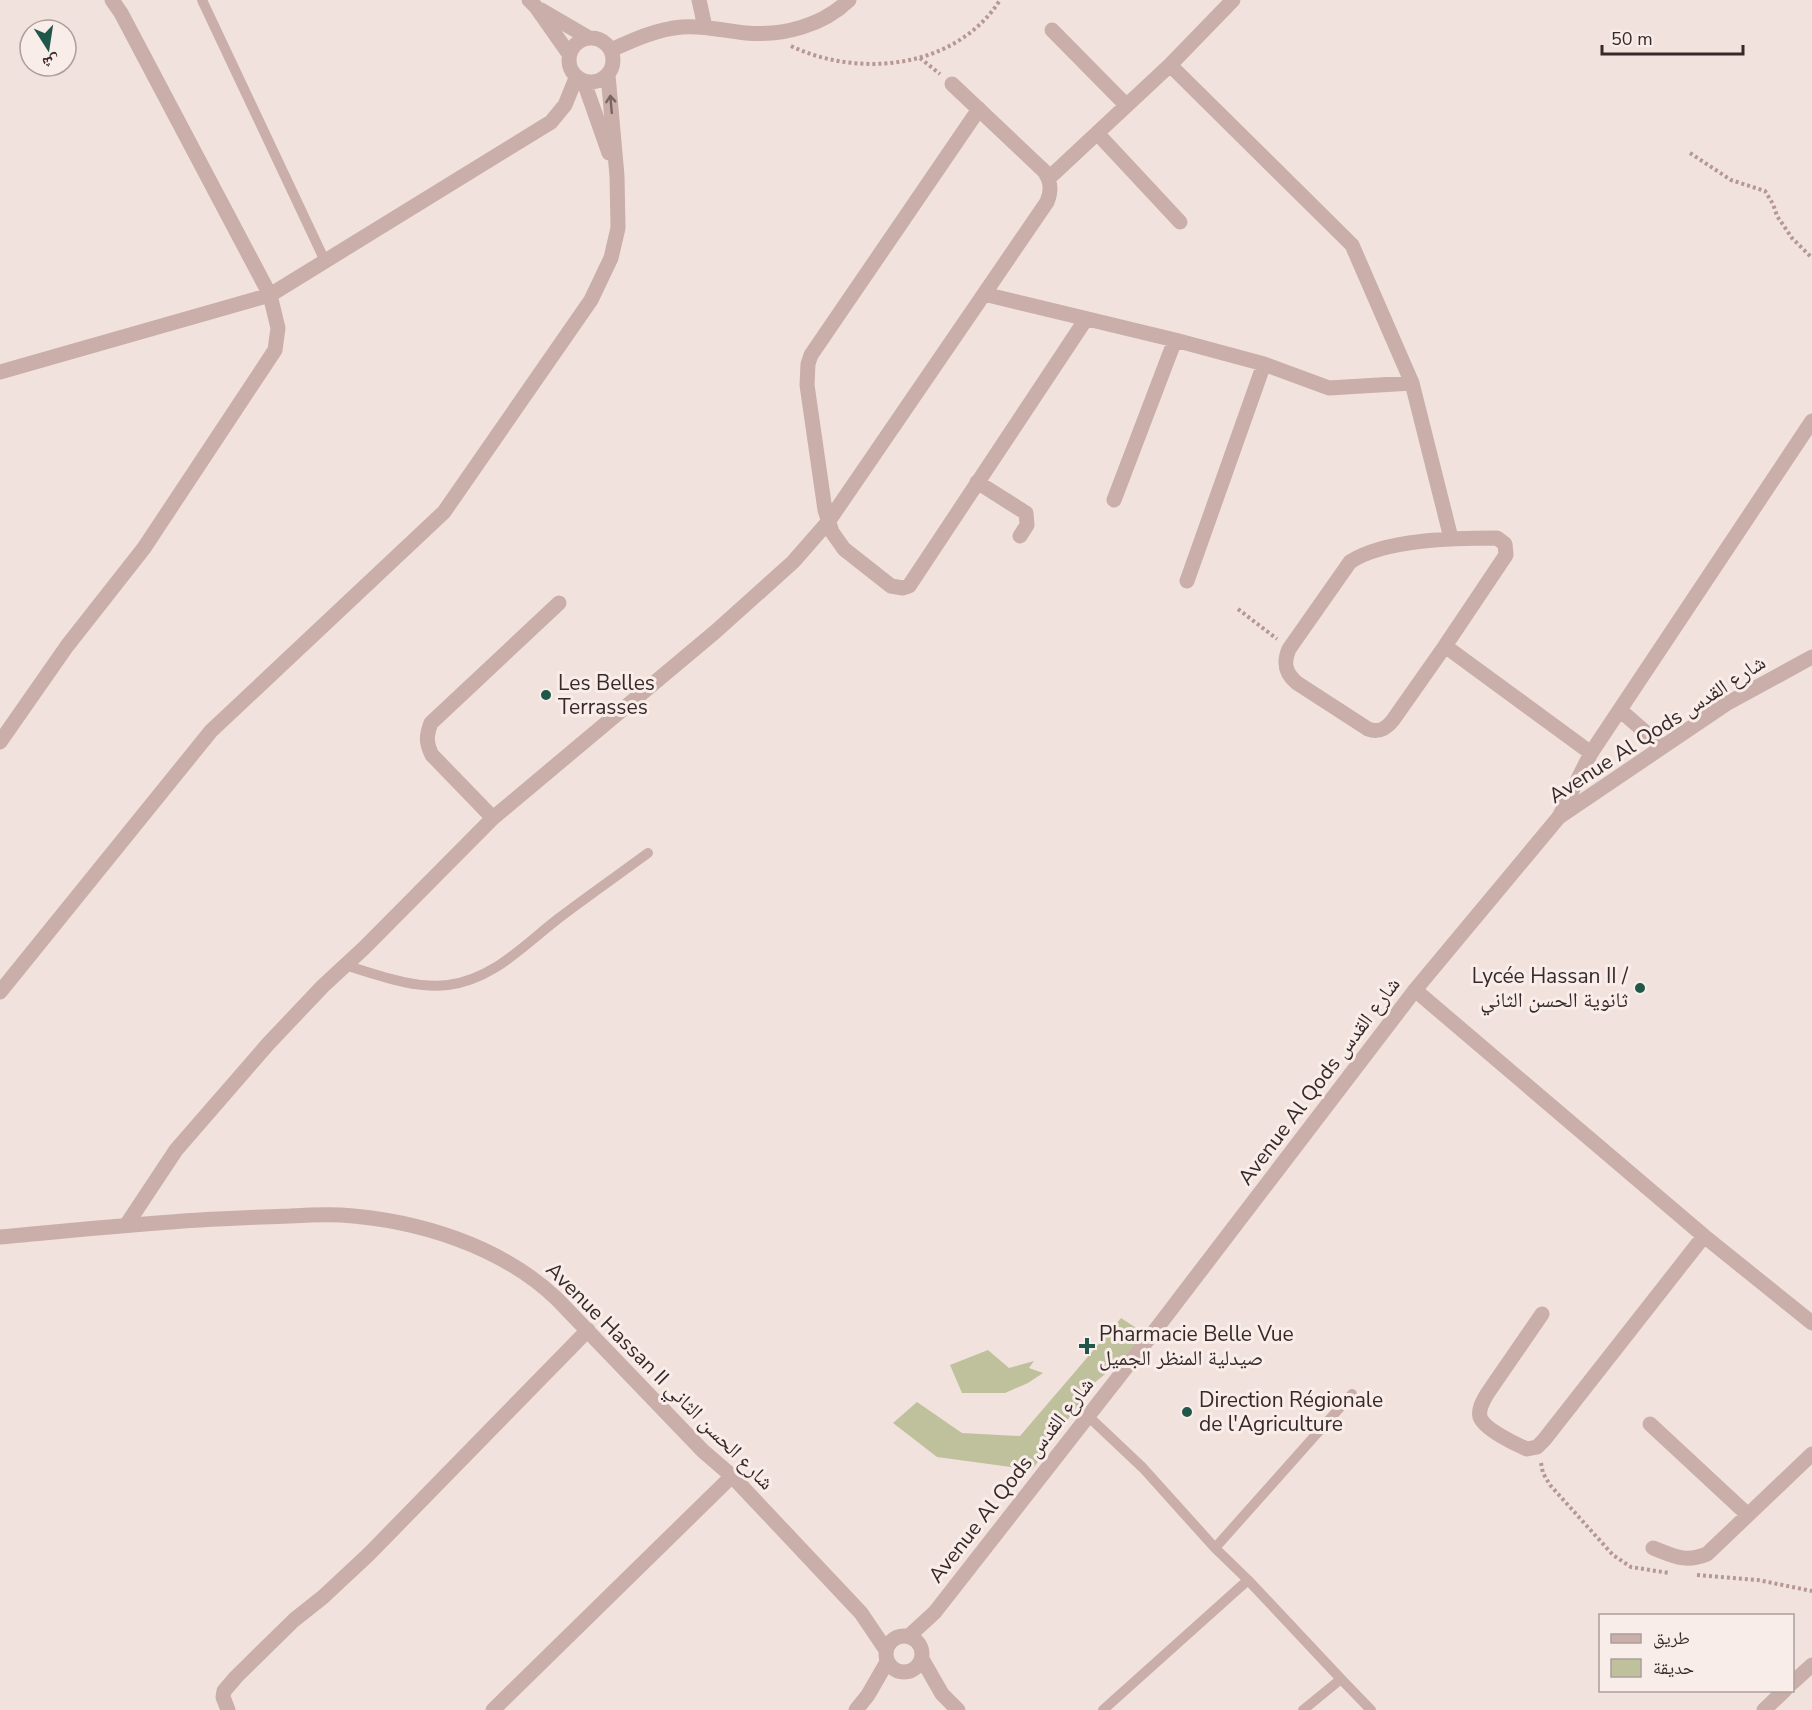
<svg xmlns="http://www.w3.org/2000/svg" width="1812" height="1710" font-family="'Nunito Sans','Noto Naskh Arabic',sans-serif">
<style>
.green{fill:#bfc19d}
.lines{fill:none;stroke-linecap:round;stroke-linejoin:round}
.path{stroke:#b69893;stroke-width:4;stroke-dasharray:3 3;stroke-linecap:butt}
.service{stroke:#caaea9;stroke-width:10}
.minor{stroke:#caaea9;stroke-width:15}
.tertiary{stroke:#caaea9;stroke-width:15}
.oneway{stroke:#796563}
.poi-dot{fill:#1f584b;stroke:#f9ede9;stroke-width:2}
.labels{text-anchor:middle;stroke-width:6;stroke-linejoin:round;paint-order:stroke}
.poi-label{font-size:21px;fill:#372929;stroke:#f9ede9;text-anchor:start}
.street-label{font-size:21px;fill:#372929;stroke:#f9ede9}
</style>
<rect width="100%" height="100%" fill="#f2e2dd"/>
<!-- green -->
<path class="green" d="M1121 1318 1150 1337 1093 1384 1032 1470 937 1457 893 1423 917 1402 962 1433 1020 1436Z
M988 1350 1009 1368 1034 1361 1029 1368 1043 1373 1028 1383 1005 1393H962L950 1365Z"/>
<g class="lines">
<!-- path -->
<path class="path" d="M791 46C860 79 957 68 1000 0
M920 58 940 74
M1690 153 1731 180 1765 191 1773 204 1777 216 1792 238 1812 258
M1238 609 1277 639
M1541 1463 1543 1473 1550 1485 1613 1555 1631 1567 1669 1573
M1697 1575 1758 1580 1812 1591"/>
<!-- service -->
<path class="service" d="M202 0 325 261
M345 965C378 975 414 989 448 985 493 980 525 944 559 918 588 896 618 875 648 853
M1088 1416 1143 1468 1215 1548 1248 1580 1341 1679 1303 1710
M1215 1548 1352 1394
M1341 1679 1371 1710
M1103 1710 1248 1580"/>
<!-- minor -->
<path class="minor" d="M529 0 536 7 569 54
M699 0 705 27
M541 10 589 38
M1052 30 1126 105
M569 60a22 22 0 1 1 44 0a22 22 0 1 1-44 0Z
M611 50C633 40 657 29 682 27 703 25 725 31 746 33 783 36 822 26 849 0
M1170 65 1352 245 1412 383 1451 538
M584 82 609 153
M979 109 811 355 808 364 807 385 825 510 832 532 844 549 891 586 903 588 909 586 1086 319
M1097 133 1180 222
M1049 178 1170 65 1233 0
M984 294 1175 340 1264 364 1329 388 1412 383
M0 372 270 295 551 122 565 105 576 78
M977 482 1026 513 1027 525 1020 536
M1114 500 1175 340
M1187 581 1264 364
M1445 646 1393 720C1386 729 1379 733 1368 729L1297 683C1285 673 1283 663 1289 649L1350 562C1384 539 1457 538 1497 538L1505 544 1506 555 1445 646 1591 753
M1620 710 1661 746
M0 742 67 646 144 548 275 350 278 328 270 295 121 13 112 0
M1559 817 1591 753 1812 421
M493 818 432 755C426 743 426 736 431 723L559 603
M1415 990 1704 1236 1812 1323
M0 992 211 731 444 512 591 300 611 258 618 228 617 176 608 75
M127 1224 176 1150 268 1044 323 986 364 948 493 818 715 632 793 562 828 522 1047 202C1052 190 1051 181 1044 171L952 84
M1542 1314 1487 1394C1483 1401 1478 1409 1480 1417 1484 1429 1515 1444 1527 1449L1537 1447 1544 1440 1704 1236
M1650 1424 1748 1515
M1653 1548C1674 1556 1685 1563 1707 1554L1812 1454
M1792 1683 1812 1665
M228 1710 223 1697 224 1691 236 1677 294 1620 323 1597 369 1554 588 1330
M493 1710 732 1476
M1764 1710 1785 1690"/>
<!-- tertiary -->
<path class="tertiary" d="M0 1237C66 1231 133 1224 200 1220 230 1218 260 1217 290 1216 307 1215 324 1214 341 1215 417 1220 500 1245 557 1299L703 1451 732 1476 861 1613 886 1650
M886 1654a18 18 0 1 1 36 0a18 18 0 1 1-36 0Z
M909 1636 935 1612 1150 1337 1415 990 1559 817 1726 704 1812 657
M922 1659 942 1694 958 1710
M856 1710 868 1695 887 1662"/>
</g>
<!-- one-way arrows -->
<defs><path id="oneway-shaft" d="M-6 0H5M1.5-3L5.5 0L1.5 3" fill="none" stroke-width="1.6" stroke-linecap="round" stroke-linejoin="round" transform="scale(1.5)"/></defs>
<use class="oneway" href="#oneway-shaft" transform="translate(611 104) rotate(-95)"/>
<!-- markers -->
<g class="poi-dot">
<circle cx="546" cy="695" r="6"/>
<circle cx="1640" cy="988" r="6"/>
<path d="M1084 1337h6v6h6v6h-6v6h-6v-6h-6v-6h6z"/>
<circle cx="1187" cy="1412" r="6"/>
</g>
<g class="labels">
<!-- poi labels -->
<g class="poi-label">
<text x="558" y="690">Les Belles<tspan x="558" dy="24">Terrasses</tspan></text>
<text x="1628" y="983" text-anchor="end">Lycée Hassan II /<tspan x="1628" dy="24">ثانوية الحسن الثاني</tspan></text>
<text x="1099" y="1341">Pharmacie Belle Vue<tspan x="1099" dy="24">صيدلية المنظر الجميل</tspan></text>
<text x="1199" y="1407">Direction Régionale<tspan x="1199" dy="24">de l'Agriculture</tspan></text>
</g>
<!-- street labels -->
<g class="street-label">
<text transform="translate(1657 729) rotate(-33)" y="7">Avenue Al Qods شارع القدس</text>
<text transform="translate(1319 1081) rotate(-53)" y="7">Avenue Al Qods شارع القدس</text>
<text transform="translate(660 1376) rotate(45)" y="7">Avenue Hassan II شارع الحسن الثاني</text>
<text transform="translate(1011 1480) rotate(-52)" y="7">Avenue Al Qods شارع القدس</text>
</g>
</g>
<!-- legend -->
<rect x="1599" y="1614" width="195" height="78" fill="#f9ede9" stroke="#ab9f9c" stroke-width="1.5"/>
<rect x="1611" y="1634" width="30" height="9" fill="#caaea9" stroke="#ab9f9c" stroke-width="1.5"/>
<text x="1653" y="1644" font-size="18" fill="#372929">طريق</text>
<rect x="1611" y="1659" width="30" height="18" fill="#bfc19d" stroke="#ab9f9c" stroke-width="1.5"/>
<text x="1653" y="1674" font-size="18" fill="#372929">حديقة</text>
<!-- north arrow -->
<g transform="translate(48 48) rotate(168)"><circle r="28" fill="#f9ede9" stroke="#ab9f9c" stroke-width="1.5"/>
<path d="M0-4.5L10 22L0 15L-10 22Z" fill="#1f584b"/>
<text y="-9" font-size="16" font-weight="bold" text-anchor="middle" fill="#372929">ش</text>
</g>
<!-- scale -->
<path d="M1602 45v9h141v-9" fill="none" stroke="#372929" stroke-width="3"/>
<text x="1611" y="45" font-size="18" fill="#372929" stroke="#f9ede9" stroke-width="4.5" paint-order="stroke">50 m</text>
</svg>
